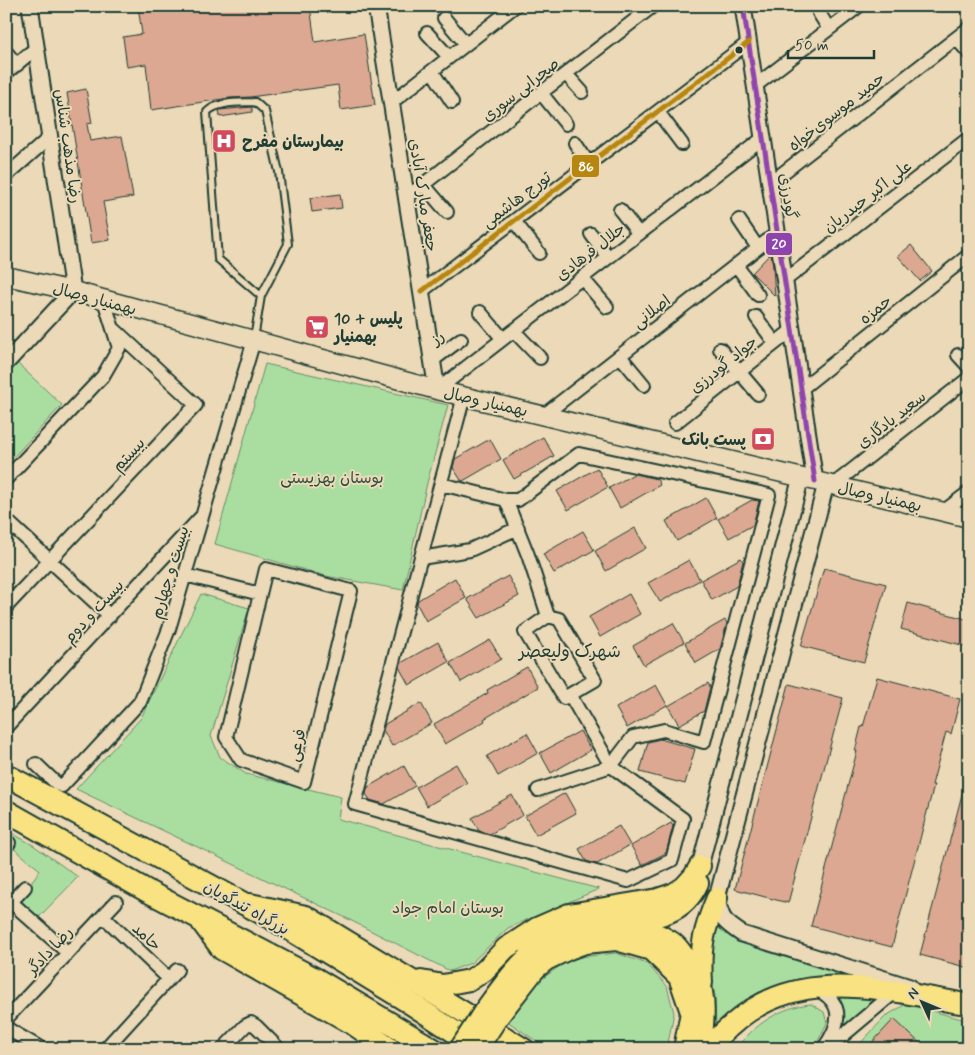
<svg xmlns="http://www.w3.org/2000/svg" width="975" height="1055" font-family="Mynerve,'Playpen Sans Arabic',sans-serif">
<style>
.green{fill:#aadea1;stroke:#648e6a}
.building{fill:#dca891;stroke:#1f3d34}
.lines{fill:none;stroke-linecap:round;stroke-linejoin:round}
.service-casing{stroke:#1f3d34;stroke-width:10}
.minor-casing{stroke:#1f3d34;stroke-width:16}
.tertiary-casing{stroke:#1f3d34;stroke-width:19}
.secondary-casing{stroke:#1f3d34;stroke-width:21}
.primary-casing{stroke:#1f3d34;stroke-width:24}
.trunk-casing{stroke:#1f3d34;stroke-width:25}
.service{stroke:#ebd9b7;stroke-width:6}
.minor{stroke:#ebd9b7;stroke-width:12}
.tertiary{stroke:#ebd9b7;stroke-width:15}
.secondary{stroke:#ebd9b7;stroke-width:18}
.primary{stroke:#f8e281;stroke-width:20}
.trunk{stroke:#f8e281;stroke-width:21}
.primary-bridge-casing{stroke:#1f3d34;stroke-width:24;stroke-linecap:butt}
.primary-bridge{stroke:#f8e281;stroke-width:20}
.bus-1-casing{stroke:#ebd9b7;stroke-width:9}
.bus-2-casing{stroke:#ebd9b7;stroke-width:9}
.bus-1{stroke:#8e44ad;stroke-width:5}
.bus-2{stroke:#b68610;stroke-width:5}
.bus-dot{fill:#1f3d34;stroke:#ebd9b7;stroke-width:2}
.labels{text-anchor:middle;stroke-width:4;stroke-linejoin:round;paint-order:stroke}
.street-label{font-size:16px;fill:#1f3d34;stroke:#ebd9b7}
.poi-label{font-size:16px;font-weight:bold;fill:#1f3d34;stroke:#ebd9b7;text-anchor:start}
.park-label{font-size:16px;fill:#2d4d3f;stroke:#ebd9b7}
.neighbourhood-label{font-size:18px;fill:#1f3d34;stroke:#ebd9b7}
.line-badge{stroke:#ebd9b7;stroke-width:2}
.badge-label{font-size:14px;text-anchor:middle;font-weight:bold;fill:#fff}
</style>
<rect width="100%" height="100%" fill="#ebd9b7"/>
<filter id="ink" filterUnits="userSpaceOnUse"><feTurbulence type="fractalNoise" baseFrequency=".02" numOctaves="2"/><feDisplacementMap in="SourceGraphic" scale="10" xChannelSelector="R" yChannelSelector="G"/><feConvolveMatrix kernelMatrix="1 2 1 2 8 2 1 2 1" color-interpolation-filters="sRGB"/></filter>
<g filter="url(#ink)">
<!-- green -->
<path class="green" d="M17 363 62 405 6 465V375Z
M265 364 448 405 427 483 403 590 326 576 215 544Z
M201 594 249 608 211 736 220 757 246 774 341 797 338 819 599 889 508 928 471 963 450 971 344 917 76 789 141 718Z
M6 830 33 845 78 877 39 917 19 899 40 870 6 842Z
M716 917C723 931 731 936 744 941L882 982 849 977 716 1028 715 996 709 965Z
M616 953 647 964 667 986 674 1013 668 1043 664 1049H548L507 1021 532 986 571 958Z
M836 992 877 997 841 1031 845 1011Z
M811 1004 824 1012 827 1023 817 1043 812 1049H735C755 1025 779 1007 811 1004Z
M906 1004 969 1021V1049H855L886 1016Z"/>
<!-- building -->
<path class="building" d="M138 6H285L286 9 310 6 315 42 364 34 375 105 341 110 338 85 250 97 229 98 151 110 146 64 127 67 123 37 142 34Z
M86 89 92 123 87 124 90 141 122 136 133 197 103 202 110 240 91 243 67 93Z
M252 107V112L220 117 219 110Z
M340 194 342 208 312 212 310 198Z
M911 245 932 271 920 281 898 256Z
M771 253 773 267 775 296 752 273Z
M543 437 554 456 514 479 503 460Z
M490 439 501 459 463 481 461 480 453 468 455 459Z
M597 468 608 487 568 510 557 491Z
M634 474 657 479 660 485 620 508 609 488Z
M706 498 717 518 677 541 666 521Z
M752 500 759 501 753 525 729 538 718 519Z
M635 528 646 548 606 571 595 551Z
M583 531 594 550 554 573 543 554Z
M741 558 743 561 737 586 712 600 701 580Z
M689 560 700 580 660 602 648 583Z
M824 568 886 584 864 662 801 646Z
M508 576 519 596 479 618 467 599Z
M455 578 466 598 426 621 417 604 418 600Z
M629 594 640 614 600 637 589 617Z
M908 603 969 620V647L901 629Z
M725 620 727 623 720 649 696 663 685 643Z
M673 623 684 642 644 665 633 646Z
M490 640 501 659 461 682 450 663Z
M438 642 449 662 409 685 400 669 401 663Z
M527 667 538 687 484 719 485 721 445 744 434 724 488 693 487 690Z
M877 677 960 699 951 734 946 732 932 785H934L892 947 811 926 857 751H855L861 727H863Z
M708 683 710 687 704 711 679 725 668 706Z
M789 684 843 698 788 903 735 889Z
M656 685 667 705 627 728 616 708Z
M421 703 432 723 392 746 383 730 385 724Z
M580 731 591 750 551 773 540 753Z
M527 733 538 753 498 776 487 756Z
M660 739 695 749 685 784 640 772 648 742Z
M456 764 467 783 427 806 416 787Z
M404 766 415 786 384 804 370 800 366 794 368 787Z
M966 779 969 780V968L920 955Z
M565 793 576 813 536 835 525 816Z
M512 795 523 815 490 834 479 831 472 818Z
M671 823 673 826 666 853 642 865 631 846Z
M619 826 630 845 597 864 586 861 579 849Z
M894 1019 926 1049H866Z"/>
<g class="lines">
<defs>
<path id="service" d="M254 339 261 296 288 244 279 172 265 111 255 102C241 103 218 101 207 112L218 259 261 296"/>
<path id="minor" d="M819 13 829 29
M444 18 466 44
M427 33 449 57
M956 38 969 53
M6 52 17 65
M432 71 452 102
M6 73 36 48
M566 74 582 92
M755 86 859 6
M541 93 566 124
M392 102 515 6
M658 112 682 144
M575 143 589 164
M6 176 50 137
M770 183 969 28
M423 184 447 212
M407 197 653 6
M620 210 639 234
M739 220 758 248
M514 221 539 253
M591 234 608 257
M736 265 758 295
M582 278 607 307
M784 281 969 138
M422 291 749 42
M480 312 503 339
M756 317 775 343
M514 331 540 358
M720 349 758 394
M958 355 969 367
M620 356 644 385
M433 360 461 339
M801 389 969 255
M437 390 763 138
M464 396 355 804 628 881 672 860 683 819 611 766 538 790
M544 415 777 233
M675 423 792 330
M6 479 103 376 119 348 104 300
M441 484 506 500H518L579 454 769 495 704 742 664 730 633 737 611 766 570 695
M833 485 969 378
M506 500 528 555 548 616
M944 511 969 492
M6 520 110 616
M421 558 470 550 518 528
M185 575 260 594 266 569 351 591 304 782 241 760 226 737 260 594
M6 607 196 405 113 328
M548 616 559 619 595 680 564 698 525 632Z
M6 727 200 518
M36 764 57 784 62 786 140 702 169 629 254 340
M6 846 9 843
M25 887 11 902 68 953
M103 916 169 979
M816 989C845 1003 841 1024 824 1048
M6 1019 116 902
M6 1028 42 1049
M105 1049 177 970
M223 1049 245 1026 251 1023 256 1026 279 1049
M827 1049 895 992"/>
<path id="tertiary" d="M376 6 437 390
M743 6 815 481
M6 363 73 291 30 6
M826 484 717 898C721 920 724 922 742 934L910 987
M700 866 801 477"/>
<path id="secondary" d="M6 276 73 291 437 390 969 518"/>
<path id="primary" d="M250 904 306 916 524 1049
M627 920C657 918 684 914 698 883
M421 981 443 985 470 980 484 971 506 948 537 928 569 914 658 899 673 894 684 887 694 876 700 866
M702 983C700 947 703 931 717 898
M485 1010C502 987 517 964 540 948 553 939 571 930 585 927 612 921 647 926 670 941 678 946 684 956 689 964 695 973 700 982 702 992 706 1011 702 1030 701 1049
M497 1018 535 969 546 960 569 949 585 943 616 940 651 950 679 977 691 1012 684 1049
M709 1049C715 1039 724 1032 733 1024 798 965 883 990 960 1003"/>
<path id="trunk" d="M6 775 278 922 407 1001 481 1049
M6 811 149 892 316 979 433 1049
M202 922 222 949 352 1023 390 1049"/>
</defs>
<!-- service casing -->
<use href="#service" class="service-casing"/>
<!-- minor casing -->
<use href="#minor" class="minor-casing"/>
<!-- tertiary casing -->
<use href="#tertiary" class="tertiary-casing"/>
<!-- secondary casing -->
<use href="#secondary" class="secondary-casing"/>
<!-- primary casing -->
<use href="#primary" class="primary-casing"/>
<!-- trunk casing -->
<use href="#trunk" class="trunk-casing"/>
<!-- service -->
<use href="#service" class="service"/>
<!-- minor -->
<use href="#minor" class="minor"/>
<!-- tertiary -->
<use href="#tertiary" class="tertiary"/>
<!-- secondary -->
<use href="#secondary" class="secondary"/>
<!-- primary -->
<use href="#primary" class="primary"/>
<!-- trunk -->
<use href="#trunk" class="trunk"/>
<defs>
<path id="primary-bridge" d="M460 1049 485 1010
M477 1049 497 1018"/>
</defs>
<!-- primary-bridge casing -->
<use href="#primary-bridge" class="primary-bridge-casing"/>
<!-- primary-bridge -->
<use href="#primary-bridge" class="primary-bridge"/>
<defs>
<path id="bus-1" d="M743 6 815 481"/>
<path id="bus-2" d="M422 291 749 42"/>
</defs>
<!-- bus-1 casing -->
<use href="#bus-1" class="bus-1-casing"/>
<!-- bus-2 casing -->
<use href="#bus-2" class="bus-2-casing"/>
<!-- bus-1 -->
<use href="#bus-1" class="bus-1"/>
<!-- bus-2 -->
<use href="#bus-2" class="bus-2"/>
</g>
</g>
<!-- icons -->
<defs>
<symbol id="hospital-square" viewBox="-11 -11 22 22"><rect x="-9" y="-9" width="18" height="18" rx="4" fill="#d1495b" stroke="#ebd9b7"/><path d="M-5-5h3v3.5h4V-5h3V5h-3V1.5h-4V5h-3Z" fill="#fff"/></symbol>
<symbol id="supermarket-square" viewBox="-11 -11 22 22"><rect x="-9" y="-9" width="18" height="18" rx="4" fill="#d1495b" stroke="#ebd9b7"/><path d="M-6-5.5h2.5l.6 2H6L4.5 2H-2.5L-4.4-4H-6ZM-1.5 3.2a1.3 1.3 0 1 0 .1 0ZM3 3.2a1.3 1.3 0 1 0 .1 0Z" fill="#fff"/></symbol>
<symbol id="bank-square" viewBox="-11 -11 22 22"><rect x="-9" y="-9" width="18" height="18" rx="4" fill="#d1495b" stroke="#ebd9b7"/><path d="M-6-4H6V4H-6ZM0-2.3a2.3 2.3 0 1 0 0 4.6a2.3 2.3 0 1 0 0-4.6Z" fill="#fff"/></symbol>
</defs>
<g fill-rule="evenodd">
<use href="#hospital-square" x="210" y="127" width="28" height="28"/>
<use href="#supermarket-square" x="303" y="313" width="28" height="28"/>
<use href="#bank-square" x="749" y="425" width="28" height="28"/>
</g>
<!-- markers -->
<circle class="bus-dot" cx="739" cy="50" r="4.5"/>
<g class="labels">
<!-- street labels -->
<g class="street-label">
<text transform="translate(520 89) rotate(-38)" y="6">صحرایی سوری</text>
<text transform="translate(836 111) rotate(-38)" y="6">حمید موسوی‌خواه</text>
<text transform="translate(69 146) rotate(82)" y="6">رضا مذهب شناس</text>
<text transform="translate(424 195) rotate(81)" y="6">جعفر مبارک آبادی</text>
<text transform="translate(789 196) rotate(81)" y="6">گودرزی</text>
<text transform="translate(867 196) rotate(-38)" y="6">علی اکبر حیدریان</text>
<text transform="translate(516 199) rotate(-37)" y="6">تورج هاشمی</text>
<text transform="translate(590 251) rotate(-38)" y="6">جلال فرهادی</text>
<text transform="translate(95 298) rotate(15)" y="6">بهمنیار وصال</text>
<text transform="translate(875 309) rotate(-39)" y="6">حمزه</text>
<text transform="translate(651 311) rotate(-38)" y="6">اصلانی</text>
<text transform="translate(437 337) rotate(-37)" y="6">رز</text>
<text transform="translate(723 364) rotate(-39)" y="6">جواد گودرزی</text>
<text transform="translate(486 401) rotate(13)" y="6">بهمنیار وصال</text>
<text transform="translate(891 419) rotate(-38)" y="6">سعید یادگاری</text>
<text transform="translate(128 454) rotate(-47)" y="6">بیستم</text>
<text transform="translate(880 496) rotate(13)" y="6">بهمنیار وصال</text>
<text transform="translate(169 572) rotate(-73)" y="6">بیست و چهارم</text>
<text transform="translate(93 611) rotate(-47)" y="6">بیست و دوم</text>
<text transform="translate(296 745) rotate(-76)" y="6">فرعی</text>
<text transform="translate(247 907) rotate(29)" y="6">بزرگراه تندگویان</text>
<text transform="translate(147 936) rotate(43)" y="6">حامد</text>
<text transform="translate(49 950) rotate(-47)" y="6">رضا دادگر</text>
</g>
<!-- poi labels -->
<g class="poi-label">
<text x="242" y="147">بیمارستان مفرح</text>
<text x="334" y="324">پلیس + 10<tspan x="334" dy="18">بهمنیار</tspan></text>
<text x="746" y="445" text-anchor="end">پست بانک</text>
</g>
<!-- park labels -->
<g class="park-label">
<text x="332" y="483">بوستان بهزیستی</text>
<text x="448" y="913">بوستان امام جواد</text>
</g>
<!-- neighbourhood labels -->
<g class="neighbourhood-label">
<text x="570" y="657">شهرک ولیعصر</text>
</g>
</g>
<g class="line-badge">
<rect x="571" y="154" width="29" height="24" rx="5" fill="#b68610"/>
<rect x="765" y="232" width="28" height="24" rx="5" fill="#8e44ad"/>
</g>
<g class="badge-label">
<text x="586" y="171">86</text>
<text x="779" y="248">20</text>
</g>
<!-- margin -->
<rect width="975" height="1055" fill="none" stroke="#ebd9b7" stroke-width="25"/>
<rect x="12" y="12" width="950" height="1030" fill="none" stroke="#1f3d34" stroke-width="2" filter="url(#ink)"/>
<!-- north arrow -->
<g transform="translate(922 1002) rotate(314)" stroke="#ebd9b7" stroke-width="4" paint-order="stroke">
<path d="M0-4L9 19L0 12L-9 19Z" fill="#1f3d34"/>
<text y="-8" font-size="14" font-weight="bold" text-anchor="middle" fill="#1f3d34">N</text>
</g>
<!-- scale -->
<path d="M788 50v8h86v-8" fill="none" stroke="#1f3d34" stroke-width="2.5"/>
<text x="795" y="50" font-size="15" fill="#1f3d34" stroke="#ebd9b7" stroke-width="4" paint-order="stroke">50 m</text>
</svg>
